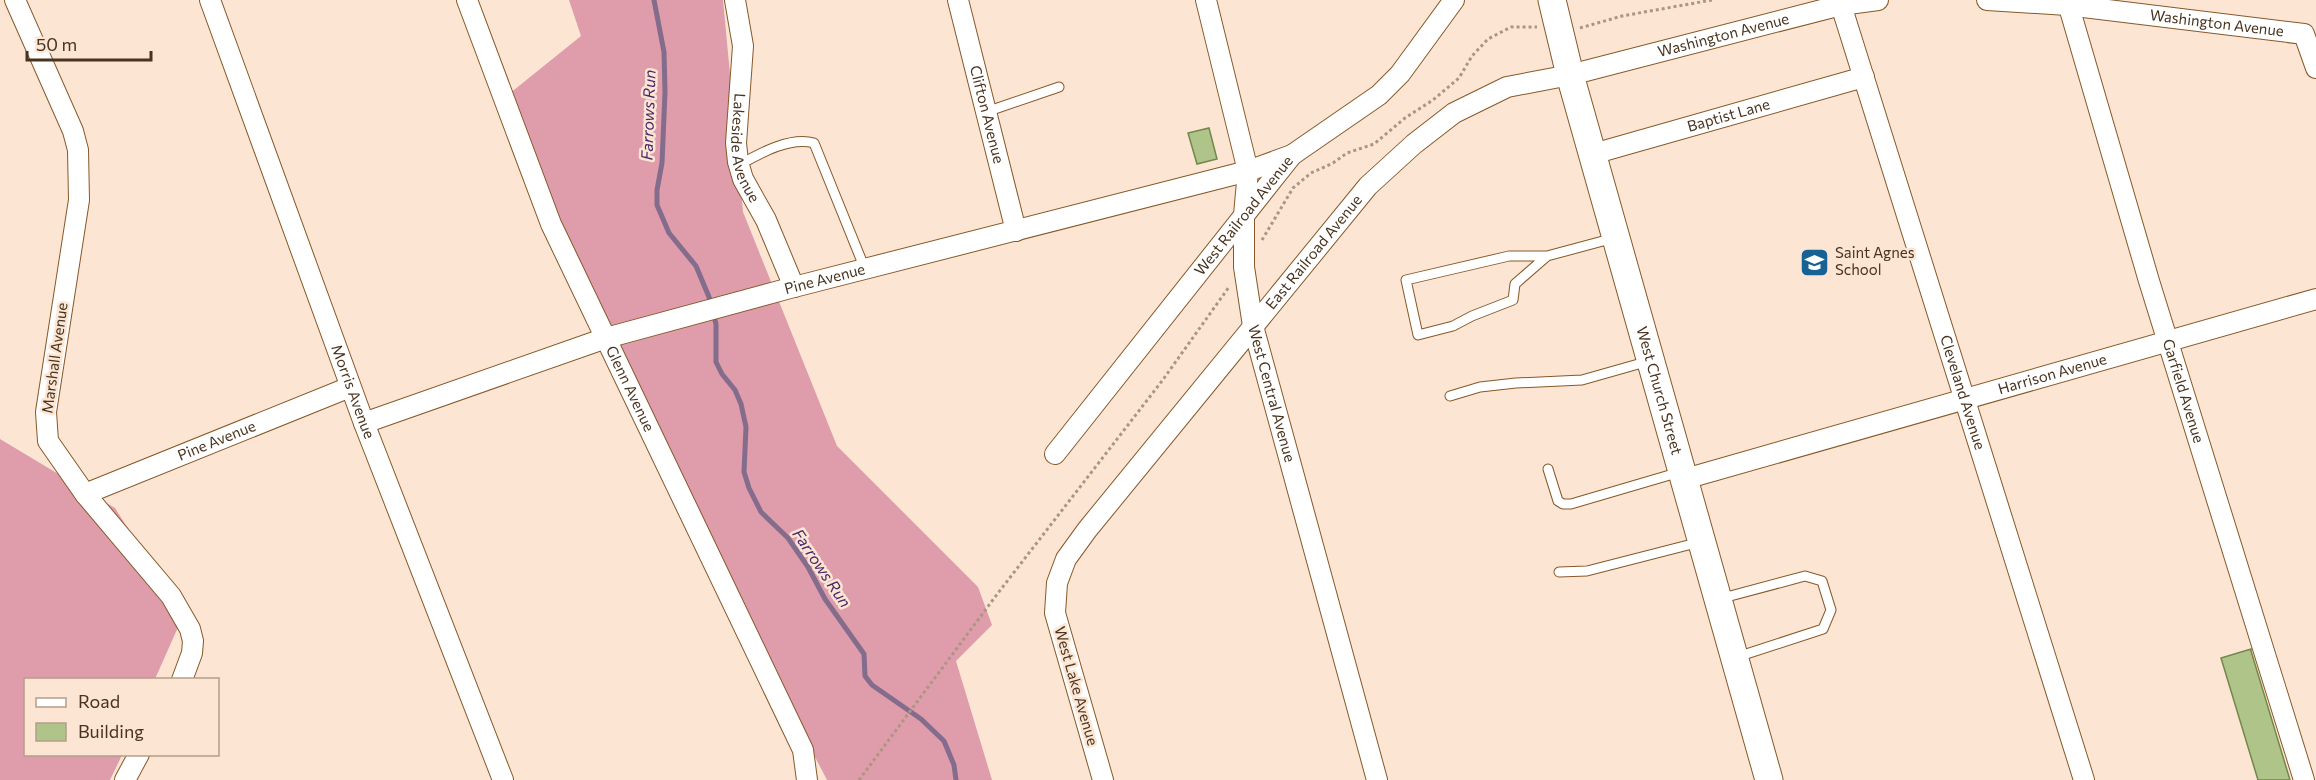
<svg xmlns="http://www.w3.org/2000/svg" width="2316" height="780" font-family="Commissioner,sans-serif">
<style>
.forest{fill:#df9cab}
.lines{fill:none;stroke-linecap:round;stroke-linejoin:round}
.stream{stroke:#836c8c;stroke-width:5}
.building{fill:#afc489;stroke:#73874a;stroke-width:1.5}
.service-casing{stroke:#875828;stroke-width:11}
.minor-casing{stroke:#875828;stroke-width:22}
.secondary-casing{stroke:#875828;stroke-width:29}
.path{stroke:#ab9682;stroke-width:3;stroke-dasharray:3 3;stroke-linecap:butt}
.service{stroke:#fff;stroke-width:9}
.minor{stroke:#fff;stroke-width:20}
.secondary{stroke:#fff;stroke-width:27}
.labels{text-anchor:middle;stroke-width:5;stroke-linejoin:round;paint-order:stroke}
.street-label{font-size:15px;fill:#48331f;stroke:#fce6d3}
.poi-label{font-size:15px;fill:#48331f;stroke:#fce6d3;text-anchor:start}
.water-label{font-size:16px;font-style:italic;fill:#49296b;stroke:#fce6d3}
</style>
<rect width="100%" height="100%" fill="#fce6d3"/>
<!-- forest -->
<path class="forest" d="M569 0H723L743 212 837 446 978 587 992 625 956 661 992 780H827L610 363 509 94 581 36Z
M0 439 115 508 183 616 155 679 26 680V754L122 755 110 780H0Z"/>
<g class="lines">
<!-- stream -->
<path class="stream" d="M654 0 664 52 665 92 662 163 657 190V205L669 233 696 266 709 297 716 324V362L722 374 735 390 741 404 746 427 744 472 749 488 761 512 788 538 808 567 825 599 864 654 865 676 872 685 921 719 944 741 954 765 956 780"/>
</g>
<!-- building -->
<path class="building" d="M1209 128 1217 159 1197 164 1188 133Z
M2251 649V651L2290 780H2258L2221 658Z"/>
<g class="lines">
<defs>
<path id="service" d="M986 112 1059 87
M739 165C759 154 790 136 814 143L865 269
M1547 256 1515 284 1513 300 1472 316 1453 326 1418 335 1406 280 1509 256H1547L1614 238
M1450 396 1480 387 1516 383 1582 380 1649 361
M1548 469 1558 501 1563 504H1571L1680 472
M1559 572 1587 571 1700 542
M1719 599 1805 576 1822 581 1831 610 1823 629 1737 657"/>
<g id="minor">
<path d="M15 0 73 131 78 150 79 200 46 412 48 441 85 494 171 596 190 629 193 641 192 653 182 680"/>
<path id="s1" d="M210 0 364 423 503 780"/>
<path id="s2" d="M467 0 551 224 803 750 807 780"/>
<path id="s3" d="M735 0 743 46 736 143 738 162 743 179 766 220 794 287"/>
<path id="s4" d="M958 0 1016 231"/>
<path id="s5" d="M1206 0 1248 171 1244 215V267L1253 326 1377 780"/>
<path id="s6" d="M1987 0 2067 5 2304 34 2316 68"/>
<path id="s7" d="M2067 0 2149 281 2304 780"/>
<path id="s8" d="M1841 5 2084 780"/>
<path id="s9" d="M1593 154 1864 77"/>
<path id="s10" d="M364 423 606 338 794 287 1248 171 1292 155"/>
<path id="s11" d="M1055 454 1292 155 1379 95 1400 74 1454 0"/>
<path id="s12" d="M1685 479 2316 299"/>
<path id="s13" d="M85 494 350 387"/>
<path d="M125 780 139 754"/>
<path id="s14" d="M1103 780 1055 613 1057 583 1066 559 1087 530 1368 186 1414 144 1454 113 1507 87 1570 75 1841 5 1878 0"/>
</g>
<g id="secondary">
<path id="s15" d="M1552 0 1570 75 1769 780"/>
</g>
</defs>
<!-- service casing -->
<use href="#service" class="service-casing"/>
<!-- minor casing -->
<use href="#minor" class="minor-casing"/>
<!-- secondary casing -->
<use href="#secondary" class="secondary-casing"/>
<!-- path -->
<path class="path" d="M1580 28 1622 16 1712 0
M1262 240 1293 188 1311 173 1333 163 1347 153 1374 144 1405 118 1433 100 1459 78 1472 56 1488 39 1511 27H1537
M859 780 998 593 1162 381 1229 287"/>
<!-- service -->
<use href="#service" class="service"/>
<!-- minor -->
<use href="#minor" class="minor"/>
<!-- secondary -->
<use href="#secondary" class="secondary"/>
</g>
<!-- icons -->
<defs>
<symbol id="school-square" viewBox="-11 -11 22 22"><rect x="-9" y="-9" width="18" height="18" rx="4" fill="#166295" stroke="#fce6d3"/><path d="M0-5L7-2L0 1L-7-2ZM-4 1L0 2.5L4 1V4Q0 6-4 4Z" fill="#fff"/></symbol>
</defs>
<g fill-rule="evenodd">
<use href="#school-square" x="1798" y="246" width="33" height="33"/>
</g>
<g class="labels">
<!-- street labels -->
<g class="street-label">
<text dy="5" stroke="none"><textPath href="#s6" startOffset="231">Washington Avenue</textPath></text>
<text dy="5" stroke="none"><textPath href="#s14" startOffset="1104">Washington Avenue</textPath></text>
<text dy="5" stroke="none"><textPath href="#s4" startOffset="118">Clifton Avenue</textPath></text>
<text dy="5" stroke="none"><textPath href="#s9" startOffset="141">Baptist Lane</textPath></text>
<text dy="5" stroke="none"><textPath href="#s3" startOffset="150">Lakeside Avenue</textPath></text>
<text dy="5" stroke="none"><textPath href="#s11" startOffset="304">West Railroad Avenue</textPath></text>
<text dy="5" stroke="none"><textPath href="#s14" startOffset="624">East Railroad Avenue</textPath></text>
<text dy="5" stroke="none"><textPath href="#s10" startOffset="483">Pine Avenue</textPath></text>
<text transform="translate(55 358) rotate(-82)" y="5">Marshall Avenue</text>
<text dy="5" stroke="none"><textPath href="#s12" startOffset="382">Harrison Avenue</textPath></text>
<text dy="5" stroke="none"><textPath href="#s2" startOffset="422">Glenn Avenue</textPath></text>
<text dy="5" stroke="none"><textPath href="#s15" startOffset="405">West Church Street</textPath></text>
<text dy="5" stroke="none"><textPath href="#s7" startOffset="408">Garfield Avenue</textPath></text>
<text dy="5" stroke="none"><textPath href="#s1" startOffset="417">Morris Avenue</textPath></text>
<text dy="5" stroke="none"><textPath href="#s8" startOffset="406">Cleveland Avenue</textPath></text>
<text dy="5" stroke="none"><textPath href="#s5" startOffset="402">West Central Avenue</textPath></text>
<text dy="5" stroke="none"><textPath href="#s13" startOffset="142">Pine Avenue</textPath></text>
<text transform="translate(1076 686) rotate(74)" y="5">West Lake Avenue</text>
</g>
<!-- poi labels -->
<g class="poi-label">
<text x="1835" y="258">Saint Agnes<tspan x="1835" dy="17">School</tspan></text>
</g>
<!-- water labels -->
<g class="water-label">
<text transform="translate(648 115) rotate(-88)" y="6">Farrows Run</text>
<text transform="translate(822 568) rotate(56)" y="6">Farrows Run</text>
</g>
</g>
<!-- legend -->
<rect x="24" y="678" width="195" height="78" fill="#fce6d3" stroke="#b49e8b" stroke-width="1.5"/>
<rect x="36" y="698" width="30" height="9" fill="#ffffff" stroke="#b49e8b" stroke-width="1.5"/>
<text x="78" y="708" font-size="18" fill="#48331f">Road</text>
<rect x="36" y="723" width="30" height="18" fill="#afc489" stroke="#b49e8b" stroke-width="1.5"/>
<text x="78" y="738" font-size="18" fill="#48331f">Building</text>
<!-- scale -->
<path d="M27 51v9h124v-9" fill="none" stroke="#48331f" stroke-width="3"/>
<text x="36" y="51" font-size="18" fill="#48331f" stroke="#fce6d3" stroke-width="4.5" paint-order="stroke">50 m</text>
</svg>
